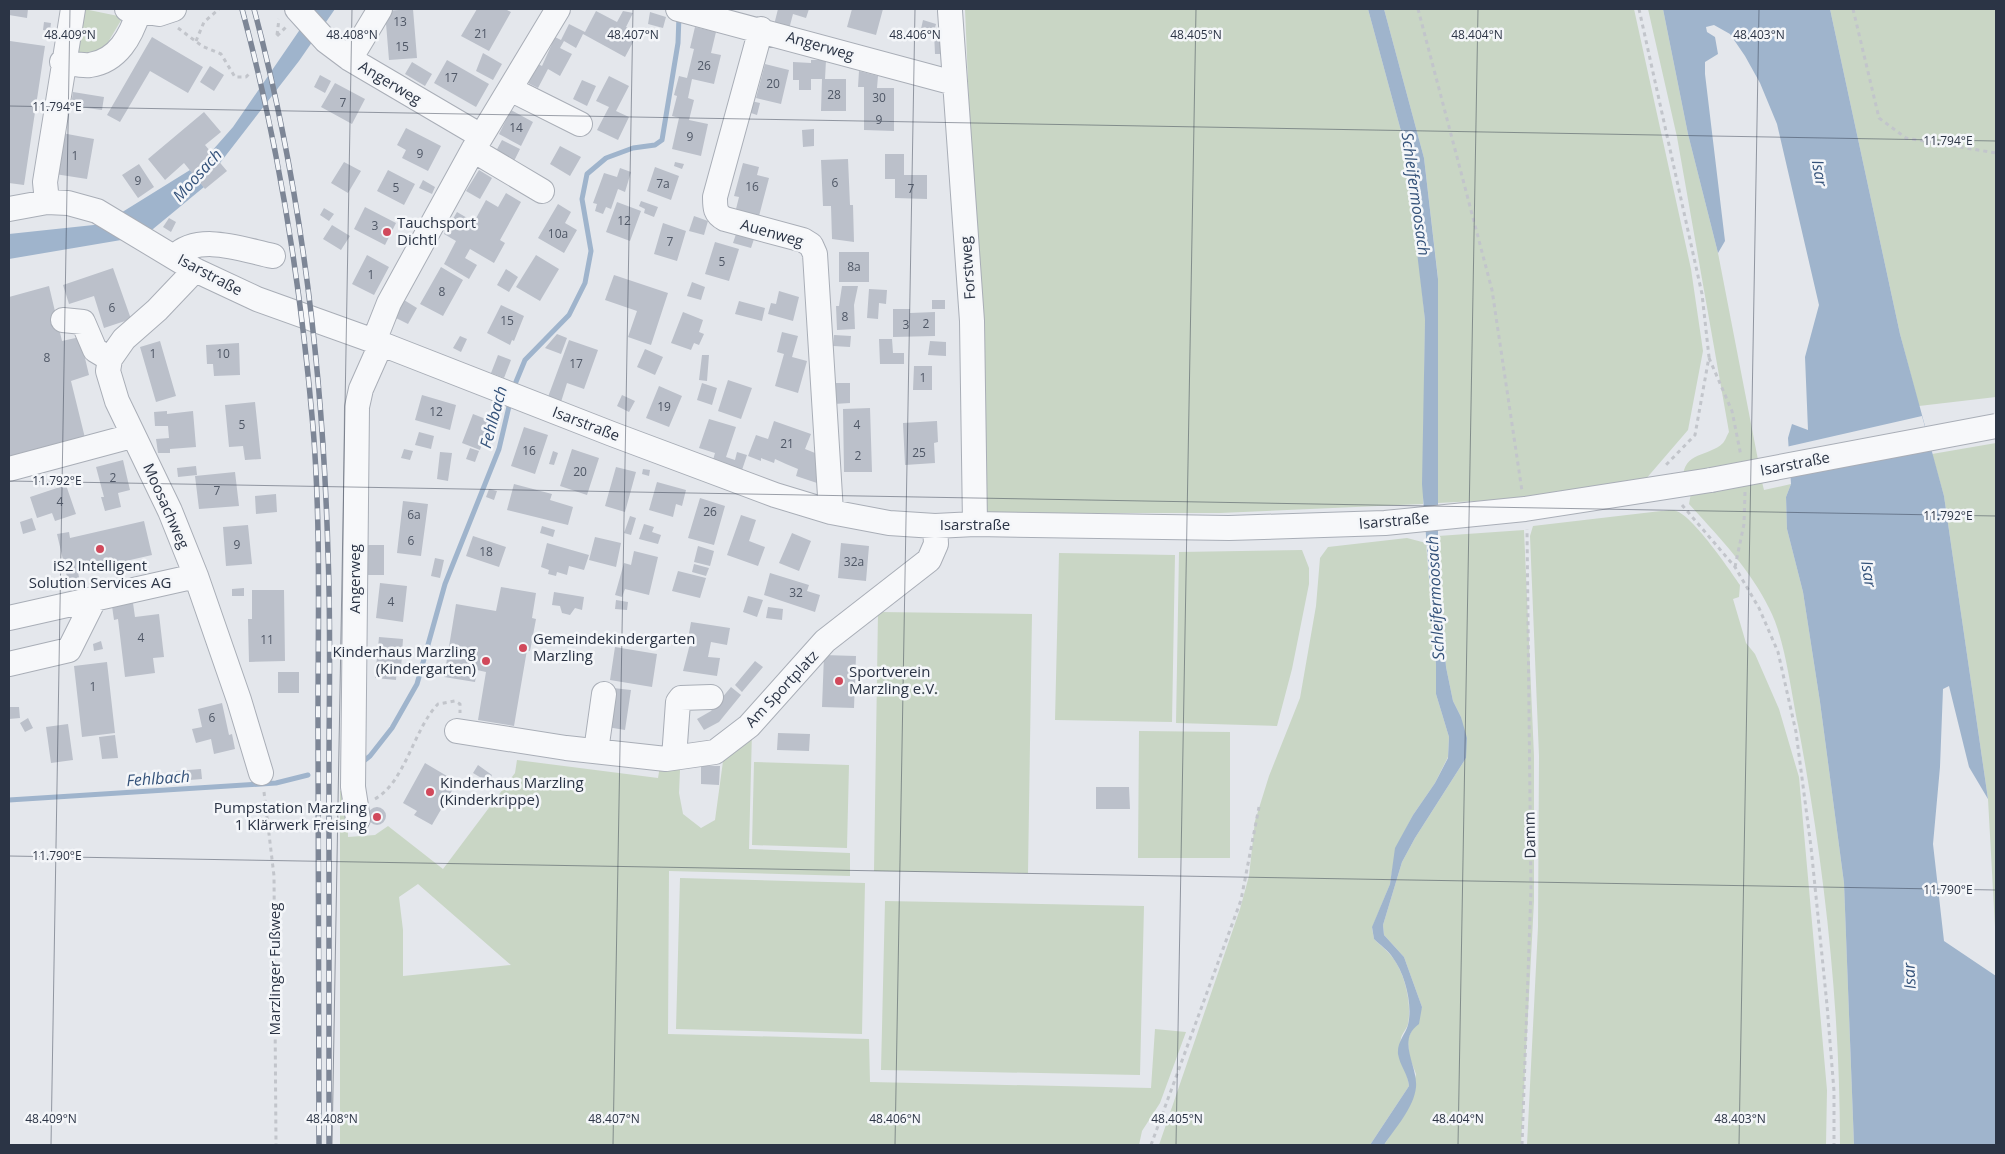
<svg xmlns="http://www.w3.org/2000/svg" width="2005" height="1154" font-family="'Open Sans',sans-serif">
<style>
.green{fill:#c9d6c5;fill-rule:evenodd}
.water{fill:#9fb4cc}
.pier{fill:#e4e7ec}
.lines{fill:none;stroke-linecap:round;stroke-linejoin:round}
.stream{stroke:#9fb4cc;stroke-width:5}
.building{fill:#bbc0ca}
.minor-casing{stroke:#a9aeb7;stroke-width:26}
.path{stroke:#c2c5cb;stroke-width:3;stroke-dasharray:4 4;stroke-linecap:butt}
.minor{stroke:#f7f8fa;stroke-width:24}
.rail-casing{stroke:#7d8696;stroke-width:5.5}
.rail{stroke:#f4f6f9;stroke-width:4;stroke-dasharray:11;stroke-linecap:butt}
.minor-bridge-casing{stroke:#a9aeb7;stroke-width:26;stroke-linecap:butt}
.minor-bridge{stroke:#f7f8fa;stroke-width:24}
.ticks{fill:none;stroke:#2b3445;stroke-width:1;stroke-opacity:0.45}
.poi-dot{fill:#d1495b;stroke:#f4f6f9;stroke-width:2}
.labels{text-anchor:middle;stroke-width:5;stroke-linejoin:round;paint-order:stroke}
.number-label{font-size:12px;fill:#4f5766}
.street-label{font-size:15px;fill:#2b3445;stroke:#f4f6f9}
.poi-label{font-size:15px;fill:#2b3445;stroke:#f4f6f9;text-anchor:start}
.water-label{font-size:16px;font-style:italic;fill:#34527a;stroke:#f4f6f9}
.ticks-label{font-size:12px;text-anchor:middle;fill:#2b3445;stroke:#f4f6f9;stroke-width:5;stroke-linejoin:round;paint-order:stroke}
</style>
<rect width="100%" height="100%" fill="#e4e7ec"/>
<!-- green -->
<path class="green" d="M84 9 123 17 101 54 76 53Z
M965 9H1368L1404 142 1415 224 1425 320 1423 504 1220 513H986Z
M1384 9H1634L1691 269 1703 351 1688 430 1645 480 1515 499 1438 503V278L1424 158Z
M1648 9H1663L1688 134 1718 253 1759 465 1683 479C1683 451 1709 457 1723 443 1725 441 1727 435 1729 432L1677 137Z
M1830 9H1996V397L1919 406 1900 334Z
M1996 443V945L1988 799 1944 496 1932 454Z
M1761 478 1764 490 1791 484 1786 497 1787 529 1803 592 1820 702 1844 883 1854 1145H1840C1840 1005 1824 863 1798 725 1791 692 1785 638 1769 608 1750 569 1718 536 1689 504L1691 493Z
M1661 511C1665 511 1672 510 1676 511 1692 515 1730 570 1740 585L1739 597 1733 599 1746 643 1755 654 1779 709 1799 777 1827 1090 1826 1145H1527L1538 927 1539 756 1530 536 1533 526Z
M1524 530 1534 756V901L1521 1145H1384L1408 1108 1416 1074 1409 1056 1408 1039 1422 1007 1404 957 1384 935 1383 925 1402 862 1415 838 1466 758 1461 717 1453 701 1446 667 1438 536Z
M1407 538 1426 543 1436 665V694L1449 737 1448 757 1435 783 1413 815 1396 848 1390 884 1372 928 1374 939C1380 945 1388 951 1393 958 1405 974 1412 1004 1408 1024 1407 1029 1402 1033 1401 1038 1397 1055 1407 1070 1409 1086L1370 1145H1159L1240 909 1249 876 1255 821 1269 776 1300 698 1316 606 1320 558 1328 547Z
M1302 550 1309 568V584L1292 669 1277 726 1176 723 1179 552Z
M1059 553 1175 555 1172 722 1055 720Z
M878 612 1032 614 1028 873 874 871Z
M752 731 749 849 850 853V876L669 871 668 1034 869 1039 870 1082 1151 1088 1155 1029 1186 1032 1160 1103 1142 1131 1139 1145H340V791L347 790 348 837 375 835 388 826 443 869 515 773 517 760 658 778 660 766 680 770 679 793 683 814 701 828 715 820 724 754ZM418 884 511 965 403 976V930L399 897Z
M1139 731 1230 732V858H1138Z
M754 762 849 765 847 848 752 845Z
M680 878 865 883 862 1034 676 1029Z
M885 901 1144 906 1140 1075 881 1070Z"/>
<!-- water -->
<path class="water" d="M314 9H335L299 61 220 163 211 152 233 127Z
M1368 9H1384L1424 158 1438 279V557L1446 667 1453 701 1461 717 1467 738 1466 758 1415 838 1402 862 1383 925 1384 935 1404 957 1422 1007 1419 1024C1396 1040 1418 1066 1416 1087 1414 1108 1395 1128 1384 1145H1370L1409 1086C1408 1074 1400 1066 1398 1054 1397 1042 1405 1035 1408 1025 1413 1005 1405 974 1393 958 1389 951 1380 945 1374 939L1372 927 1390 884 1395 848 1413 815 1435 783 1448 758 1449 737 1436 694V665L1422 484 1425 320 1404 142Z
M1663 9H1830L1900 334 1944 496 1988 799 1969 767 1949 686 1943 689 1940 767 1933 844 1944 941 1996 976V1145H1854L1844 883 1820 702 1803 592 1787 529 1786 497 1791 484 1788 438 1792 424 1808 430 1805 357 1819 305 1777 124 1760 83 1745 56 1730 34 1714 25 1706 27 1707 32 1715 37 1718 54 1705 62V74L1725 241 1718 253 1688 134Z
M190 170 204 187 153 229 127 239 9 259V234L103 224Z"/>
<!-- pier -->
<path class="pier" d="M1922 416 1930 445 1789 464 1786 447Z"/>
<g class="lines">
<!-- stream -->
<path class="stream" d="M513 389 525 360 569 315 585 283 591 251 582 199 587 174 606 158 633 148 655 145 662 140 678 43 679 16
M360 764 370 756 392 728 417 684 445 584 499 449 510 402
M9 800 276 783 308 775"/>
</g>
<!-- building -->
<path class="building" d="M9 9H28L27 18 9 15Z
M413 9 417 58 389 60 385 11Z
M477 9H505L511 12 489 51 461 36Z
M778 9H809L806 18 793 14 789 29 774 25Z
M852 9H883L876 35 847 27Z
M596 11 617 22 623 11 633 13 626 27 638 33 625 57 583 34 576 48 564 41 560 48 572 54 560 76 548 69 538 88 528 83 538 64 542 66 555 37 561 40 569 24 585 32Z
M650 12 666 17 663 28 648 24Z
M923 20 936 24 934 32 921 29Z
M44 22 51 23 50 31 43 30Z
M695 27 716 32 711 53 721 55 714 84 692 79 688 98 694 100 689 120 708 124 701 156 672 149 679 118 672 116 677 96 674 95 679 76 687 78 694 49 690 48Z
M934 32 947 35V54H935Z
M152 37 203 67 188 93 150 71 120 122 107 115Z
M10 41 45 46 24 185 9 183Z
M483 53 502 64 493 80 476 71Z
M447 60 489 84 476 107 434 83Z
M811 60H826L825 79H846V111H821L822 79H811V90H799V80H793V62L811 63Z
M412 62 432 74 425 86 405 74Z
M765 64 789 70 781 104 756 98Z
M210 66 224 75 214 91 200 82Z
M859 71 878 76 877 88H894V131L864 130V87H858Z
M320 75 331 81 325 93 314 87Z
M609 76 629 86 616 111 629 117 618 140 597 130 609 107 596 101Z
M582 80 596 86 587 106 573 99Z
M335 83 365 99 352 124 321 107Z
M73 92 104 97 102 110 71 106Z
M751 101 760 103 757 115 748 112Z
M511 110 533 122 521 146 499 134Z
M204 112 221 132 205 145 227 171 205 189 184 163 165 180 148 159Z
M406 128 441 146 428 171 402 158 406 150 397 145Z
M814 129V146L803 147 802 130Z
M62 133 94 139 87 179 55 174Z
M502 140 520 149 513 163 495 153Z
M560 146 581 157 570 176 550 164Z
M885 154H904V175H927V199L895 198V179H885Z
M848 159 850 205H853L854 242 832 239 831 206H823L821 160Z
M344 162 361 171 348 193 331 183Z
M675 162 684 164 682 169 674 166Z
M743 163 759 167 757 175 769 178 759 216 736 209 739 197 734 196Z
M139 164 154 187 138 198 122 175Z
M655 167 679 176 671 200 647 191Z
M620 168 631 172 625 192 618 189 611 209 606 207 603 214 595 211 597 204 593 203 604 173 617 177Z
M388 170 415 184 404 205 377 191Z
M479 170 492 178 480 199 466 191Z
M423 180 435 187 432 194 419 188Z
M506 193 521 202 500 240 505 243 494 263 470 249 465 258 477 265 469 279 444 264 456 241 444 234 457 212 474 222 486 200 498 207Z
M641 201 658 207 654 217 644 213 645 209 639 206Z
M617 202 641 211 630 241 606 232Z
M558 204 571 212 565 223 577 230 564 253 538 238Z
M365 207 396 223 385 245 354 229Z
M324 208 334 214 329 221 320 215Z
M694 216 708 221 704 235 689 231Z
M169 218 176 222 171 232 163 227Z
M663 223 686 231 677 261 654 254Z
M332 225 350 236 341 250 323 239Z
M737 231 755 236 751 248 733 243Z
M715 242 739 249 729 281 705 274Z
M839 252H869V282H839Z
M367 255 389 267 374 295 352 284Z
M536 255 559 269 540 301 516 287Z
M441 267 463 280 443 316 420 304Z
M113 268 131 319 104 328 94 296 69 304 63 285Z
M506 269 518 277 509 292 497 285Z
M614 275 668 293 651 345 628 337 637 311 605 300Z
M692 282 705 287 701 300 687 296Z
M49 286 62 341 80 337 89 375 71 381 86 442 9 461V297Z
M842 286H858L854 305 855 329 837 330 836 306H839Z
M869 289 887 290 886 304 879 303 878 319 867 318Z
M779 291 799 297 793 321 768 314 771 303 776 304Z
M404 300 417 308 408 324 394 317Z
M932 300H945V309H932Z
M739 301 765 308 762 321 735 314Z
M501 305 524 316 514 341 512 340 510 345 487 333Z
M893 309H910V313L935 312V336L893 337Z
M683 312 703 320 699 332 704 334 699 345 694 343 691 350 671 343Z
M782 332 798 336 792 357 807 361 798 393 775 386 784 354 777 352Z
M557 334 567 338 561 354 545 348Z
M834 335 851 336 850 347 833 346Z
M460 336 467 339 461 352 453 348Z
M879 339H892L893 353H904V364H880Z
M569 340 598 350 584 389 567 383 561 402 548 397Z
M160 341 176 396 156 402 140 347Z
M930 341 946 342V356L928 355Z
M239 343 240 375 214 376 213 364H207L206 345Z
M645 349 663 357 655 375 637 367Z
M498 355 511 360 504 378 491 373Z
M702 355H709L707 381 699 380Z
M914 366H932V390H913Z
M728 380 752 388 741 419 718 411Z
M702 383 717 388 712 405 697 400Z
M834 383H850V403L834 404Z
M659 386 682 396 669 427 646 418Z
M422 395 456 405 450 430 415 420Z
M622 395 635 401 629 412 617 406Z
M255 402 261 459 245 460 243 446 229 447 225 405Z
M870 408 872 472H844L843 409Z
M167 411V414L193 411 196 447 170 449V453H158L156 439 169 438 168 426H155L154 412Z
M473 414 491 421 487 431 493 433 489 444 483 441 480 450 462 443Z
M709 419 736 427 726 457 735 460 737 452 747 455 742 470 713 460 715 453 699 448Z
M774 421 811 434 805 449 815 453 817 483 796 476 798 469 786 464 775 459 774 463 761 458V461L748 456 756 435 768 439Z
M937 421 938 442 934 443 935 463 905 465 903 423Z
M524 427 548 435 535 474 511 466Z
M419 432 434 436 431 449 415 445Z
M470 448 479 451 475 462 466 459Z
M404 449 413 451 410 460 401 458Z
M572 449 599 458 587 495 560 486Z
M553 451 558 453 554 465 549 464Z
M440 452 452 453 448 481 437 479Z
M123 460 130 490 118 493 121 507 105 511 101 497H104L96 467Z
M196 466 197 475 178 477 177 468Z
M616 467 636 472 625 512 605 506Z
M643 469 650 470 649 476 642 474Z
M235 472 239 506 199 509 195 476Z
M657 482 686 490 682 506 676 504 673 517 649 510Z
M514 484 552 494 550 500 573 507 568 525 507 510Z
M66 485 76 514 55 521 52 513 37 518 30 497Z
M489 489 497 491 494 500 486 497Z
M276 494 277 512 256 514 255 496Z
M700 498 725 506 714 545 688 538Z
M403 501 428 504 421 556 397 553Z
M741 515 756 520 749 541 765 547 758 566 727 555Z
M630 516 636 518 631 535 624 533Z
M32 518 36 530 23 534 20 522Z
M144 521 152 555 78 572 81 588 70 590 57 534 69 532 70 538Z
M644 524 654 527 652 532 661 535 658 544 639 539Z
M248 525 252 564 226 566 223 527Z
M542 526 555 530 553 537 540 533Z
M792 533 811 541 799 571 779 563Z
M473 536 506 547 499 567 466 556Z
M595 537 621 543 616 567 589 560Z
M547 543 589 555 584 570 569 566 567 575 557 572 556 576 548 574 549 570 541 567Z
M841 543 869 546 866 581 838 578Z
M366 545H384V575H366Z
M698 546 714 551 710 566 694 562Z
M634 551 658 557 649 595 625 589 622 597 615 595 624 563 631 565Z
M435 558 444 560 440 578 431 576Z
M694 564 709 568 706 576 692 572Z
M678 571 706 578 700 598 672 591Z
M770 573 809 585 807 591 820 595 815 612 764 595Z
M380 583 407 586 403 622 376 618Z
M501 587 536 593 532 618 536 619 530 651 527 650 514 726 478 720 486 672 477 670 475 682 444 677 456 604 496 611Z
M244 588V596H232V589Z
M252 590H284L285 661 249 662 248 619H252Z
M554 592 584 597 582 610 575 608 570 615 562 613 560 606 552 605Z
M748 596 763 600 757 617 743 612Z
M616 600 628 602 627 610 615 609Z
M133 603 135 617 159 614 164 657 153 658 155 673 125 677 118 619 114 620 112 606Z
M768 607 783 609 782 620 766 618Z
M691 622 730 628 727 645 711 642 708 657 720 658 717 676 683 671 691 640 688 639Z
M379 637 403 639 401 669H397L396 680 375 678Z
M101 641 103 649 94 651 93 644Z
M615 647 657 654 652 687 610 680Z
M824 655 856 656 854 708 822 707Z
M755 661 763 667 742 692 735 685Z
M107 662 115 733 82 737 74 666Z
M278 672H299V693H278Z
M731 687 741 695 719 722 704 730 697 719 711 711Z
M613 688 631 690 625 730 607 727Z
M222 703 229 735 232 734 235 749 214 754 211 739 196 743 192 729 202 727 198 709Z
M9 707H19L20 718 9 719Z
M28 718 33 728 25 732 20 723Z
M68 724 73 760 51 763 46 727Z
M778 733 810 734 809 751 777 750Z
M115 735 118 758 102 759 99 737Z
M425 763 457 782 432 825 414 815 417 811 403 803Z
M478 765 492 775 488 782 473 773Z
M701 766H720L719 785 701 784Z
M201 769 202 779 177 781 176 771Z
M1096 787H1129L1130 809H1096Z
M368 816a9 9 0 1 1 18 0a9 9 0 1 1-18 0Z"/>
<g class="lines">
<defs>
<path id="minor" d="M127 9 159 14 174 9
M297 9 326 41 350 59 481 136
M678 9 954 83
M950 11 972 321 975 524
M761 29 715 197C715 208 715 214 725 219L803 240 811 245 815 254 831 512
M350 59 380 9
M62 62C71 63 81 66 90 65 118 61 131 36 139 11
M510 89 580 124
M473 150 542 191
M47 202 45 182 73 9
M9 209 47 202 68 203 97 211 195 270 257 299 374 341 612 434 775 495 831 512 889 523 935 526 975 524 1229 528 1385 523 1525 509 1711 480
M174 257C199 232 243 250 273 256
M195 270 157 310 124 339 110 359 108 371 117 401 170 511 196 576 239 700 261 773
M63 320 83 322 95 350 110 359
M374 341 389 303 473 150 558 9
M9 469 132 436
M9 618 196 576
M9 664 69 650 94 600
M457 731 566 748 666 759 715 752 749 726 825 641 929 560 936 544 935 526
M596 751 604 694
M674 758 678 702 681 698 711 697
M358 819 353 787 357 407 361 389 381 344"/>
</defs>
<!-- minor casing -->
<use href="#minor" class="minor-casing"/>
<!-- path -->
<path class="path" d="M1418 9 1492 290 1522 491
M1639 9 1702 294 1709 357 1695 435 1664 467
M1853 9 1879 118 1906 138 1996 153
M178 28 202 46 221 54 235 77H246L251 72
M277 35 279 19
M277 36 287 26
M196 41 204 22 219 9
M1709 358 1732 411 1741 456
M1682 505 1735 567 1759 608 1778 652 1796 732 1811 847 1827 1005 1834 1091V1145
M1735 567 1744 524 1745 492
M264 792 274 876 276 1145
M375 799C406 781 413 730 438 704L455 701 460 704V713
M1151 1145 1241 900 1259 807
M1522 1145 1531 890 1527 529"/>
<!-- minor -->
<use href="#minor" class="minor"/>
<defs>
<path id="rail" d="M242 9C279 145 301 287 313 427 321 525 318 623 318 720 319 862 319 1004 319 1145
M254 9C301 185 323 371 328 554 331 626 329 699 329 772 329 896 329 1021 329 1145"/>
</defs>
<!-- rail casing -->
<use href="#rail" class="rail-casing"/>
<!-- rail -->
<use href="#rail" class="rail"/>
<defs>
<path id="minor-bridge" d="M1711 480 1996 426"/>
</defs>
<!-- minor-bridge casing -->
<use href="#minor-bridge" class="minor-bridge-casing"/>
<!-- minor-bridge -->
<use href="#minor-bridge" class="minor-bridge"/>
</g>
<!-- ticks -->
<path class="ticks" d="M9 106 1996 141M9 481 1996 516M9 856 1996 890M51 1145 70 9M332 1145 352 9M613 1145 633 9M895 1145 915 9M1176 1145 1196 9M1458 1145 1478 9M1739 1145 1759 9"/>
<!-- markers -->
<g class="poi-dot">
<circle cx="387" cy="232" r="5"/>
<circle cx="100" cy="549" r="5"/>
<circle cx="523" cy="648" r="5"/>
<circle cx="486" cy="661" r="5"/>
<circle cx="839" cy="681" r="5"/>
<circle cx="430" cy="792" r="5"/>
<circle cx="377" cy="817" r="5"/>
</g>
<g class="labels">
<!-- number labels -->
<g class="number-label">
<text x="400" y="26">13</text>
<text x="481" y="38">21</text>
<text x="402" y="51">15</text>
<text x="704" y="70">26</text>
<text x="451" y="82">17</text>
<text x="773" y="88">20</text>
<text x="834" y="99">28</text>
<text x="879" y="102">30</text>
<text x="343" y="107">7</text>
<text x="879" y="124">9</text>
<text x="516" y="132">14</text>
<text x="690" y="141">9</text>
<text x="420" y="158">9</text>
<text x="75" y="160">1</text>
<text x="138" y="185">9</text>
<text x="835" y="187">6</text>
<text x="663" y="188">7a</text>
<text x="752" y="191">16</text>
<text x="396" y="192">5</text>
<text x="911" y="193">7</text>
<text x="624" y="225">12</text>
<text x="375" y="230">3</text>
<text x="558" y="238">10a</text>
<text x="670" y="246">7</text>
<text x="722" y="266">5</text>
<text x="854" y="271">8a</text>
<text x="371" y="279">1</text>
<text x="442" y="296">8</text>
<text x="112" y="312">6</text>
<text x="845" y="321">8</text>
<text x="507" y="325">15</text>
<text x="926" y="328">2</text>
<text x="906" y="329">3</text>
<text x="153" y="358">1</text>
<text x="223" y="358">10</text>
<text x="47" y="362">8</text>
<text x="576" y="368">17</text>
<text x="923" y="382">1</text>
<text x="664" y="411">19</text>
<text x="436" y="416">12</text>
<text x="242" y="429">5</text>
<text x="857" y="429">4</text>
<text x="787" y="448">21</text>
<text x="529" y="455">16</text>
<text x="919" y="457">25</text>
<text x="858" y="460">2</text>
<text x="580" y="476">20</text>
<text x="113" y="482">2</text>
<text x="217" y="495">7</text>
<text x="60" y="506">4</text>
<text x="710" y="516">26</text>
<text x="414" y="519">6a</text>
<text x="411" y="545">6</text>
<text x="237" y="549">9</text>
<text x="486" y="556">18</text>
<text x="854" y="566">32a</text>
<text x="796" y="597">32</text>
<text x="391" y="606">4</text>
<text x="141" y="642">4</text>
<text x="267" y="644">11</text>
<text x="93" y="691">1</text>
<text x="212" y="722">6</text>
</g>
<!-- street labels -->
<g class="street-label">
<text transform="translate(820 46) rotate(16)" y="5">Angerweg</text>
<text transform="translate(390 83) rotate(31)" y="5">Angerweg</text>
<text transform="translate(772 233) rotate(16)" y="5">Auenweg</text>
<text transform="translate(968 268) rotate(-94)" y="5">Forstweg</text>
<text transform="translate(210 275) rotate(28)" y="5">Isarstraße</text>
<text transform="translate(586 424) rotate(21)" y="5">Isarstraße</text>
<text transform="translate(1795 464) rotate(-11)" y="5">Isarstraße</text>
<text transform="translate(166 506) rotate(66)" y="5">Moosachweg</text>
<text transform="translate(1394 521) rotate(-5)" y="5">Isarstraße</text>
<text x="975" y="530">Isarstraße</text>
<text transform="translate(355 579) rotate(-90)" y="5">Angerweg</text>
<text transform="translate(782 689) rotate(-47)" y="5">Am Sportplatz</text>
<text transform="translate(1530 835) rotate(-91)" y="5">Damm</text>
<text transform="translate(275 969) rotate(-90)" y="5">Marzlinger Fußweg</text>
</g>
<!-- poi labels -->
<g class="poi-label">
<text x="397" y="228">Tauchsport<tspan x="397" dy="17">Dichtl</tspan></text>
<text x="100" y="571" text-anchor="middle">iS2 Intelligent<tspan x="100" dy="17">Solution Services AG</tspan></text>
<text x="533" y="644">Gemeindekindergarten<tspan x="533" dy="17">Marzling</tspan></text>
<text x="476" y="657" text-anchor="end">Kinderhaus Marzling<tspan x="476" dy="17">(Kindergarten)</tspan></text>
<text x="849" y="677">Sportverein<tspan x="849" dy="17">Marzling e.V.</tspan></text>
<text x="440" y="788">Kinderhaus Marzling<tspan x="440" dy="17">(Kinderkrippe)</tspan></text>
<text x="367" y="813" text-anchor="end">Pumpstation Marzling<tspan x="367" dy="17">1 Klärwerk Freising</tspan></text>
</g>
<!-- water labels -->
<g class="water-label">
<text transform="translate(1820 173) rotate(80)" y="6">Isar</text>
<text transform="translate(197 175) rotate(-48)" y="6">Moosach</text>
<text transform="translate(1416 194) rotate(82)" y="6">Schleifermoosach</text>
<text transform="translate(493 417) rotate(-75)" y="6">Fehlbach</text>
<text transform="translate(1869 574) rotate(81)" y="6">Isar</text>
<text transform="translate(1435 598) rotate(-93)" y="6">Schleifermoosach</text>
<text transform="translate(158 778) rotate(-4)" y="6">Fehlbach</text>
<text transform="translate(1909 976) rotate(-93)" y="6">Isar</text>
</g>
</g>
<g class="ticks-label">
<text x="70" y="39">48.409°N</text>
<text x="352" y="39">48.408°N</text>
<text x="633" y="39">48.407°N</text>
<text x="915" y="39">48.406°N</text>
<text x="1196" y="39">48.405°N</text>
<text x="1477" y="39">48.404°N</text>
<text x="1759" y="39">48.403°N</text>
<text x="57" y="111">11.794°E</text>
<text x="1948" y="145">11.794°E</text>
<text x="57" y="485">11.792°E</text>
<text x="1948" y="520">11.792°E</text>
<text x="57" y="860">11.790°E</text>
<text x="1948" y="894">11.790°E</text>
<text x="51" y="1123">48.409°N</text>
<text x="332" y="1123">48.408°N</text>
<text x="614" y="1123">48.407°N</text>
<text x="895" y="1123">48.406°N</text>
<text x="1177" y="1123">48.405°N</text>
<text x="1458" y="1123">48.404°N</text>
<text x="1740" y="1123">48.403°N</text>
</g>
<!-- border -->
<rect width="2005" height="1154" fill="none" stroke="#2b3445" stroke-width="20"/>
</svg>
